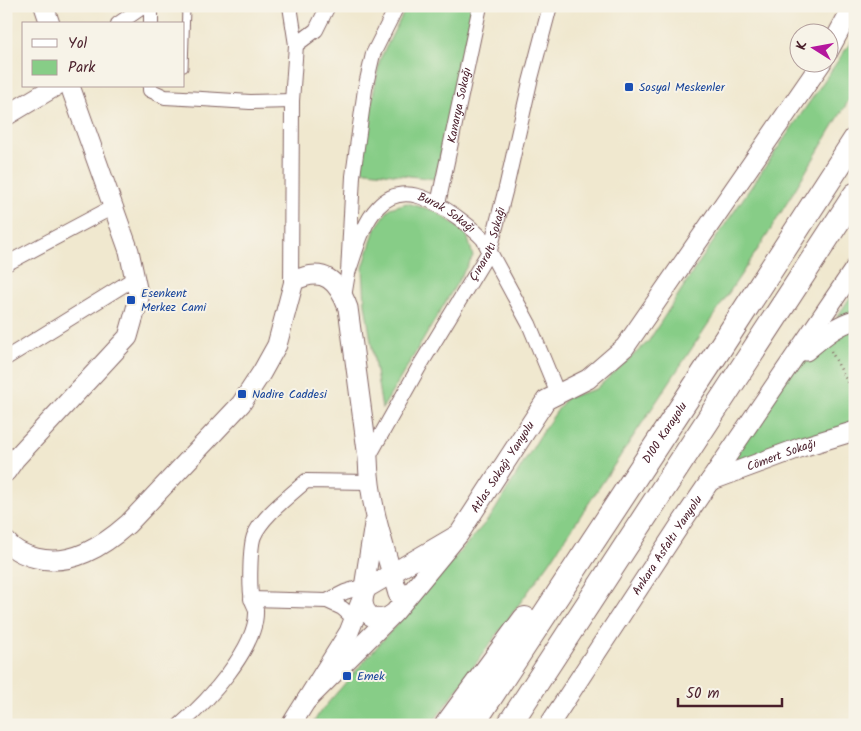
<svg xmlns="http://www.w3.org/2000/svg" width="861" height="731" font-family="Kalam,sans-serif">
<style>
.green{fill:#87cd87;stroke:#687659}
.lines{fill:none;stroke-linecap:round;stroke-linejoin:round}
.lane-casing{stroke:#846564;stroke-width:9}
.street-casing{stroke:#846564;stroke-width:16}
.secondary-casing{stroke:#846564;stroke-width:21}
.highway-casing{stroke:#846564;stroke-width:26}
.path{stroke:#846564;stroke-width:2.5;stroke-dasharray:1 4;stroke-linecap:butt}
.lane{stroke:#fff;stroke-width:7}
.street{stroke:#fff;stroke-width:14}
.secondary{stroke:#fff;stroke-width:19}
.highway{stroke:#fff;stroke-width:24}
.transit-dot{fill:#1a4fb4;stroke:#f7f3e8;stroke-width:2}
.labels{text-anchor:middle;stroke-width:4;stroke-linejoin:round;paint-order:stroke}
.transit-label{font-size:12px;fill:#164399;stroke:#f7f3e8;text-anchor:start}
.street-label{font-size:12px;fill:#4a1f2b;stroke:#f7f3e8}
</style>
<rect width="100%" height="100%" fill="#f7f3e8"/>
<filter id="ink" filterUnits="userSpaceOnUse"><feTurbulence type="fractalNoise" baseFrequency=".02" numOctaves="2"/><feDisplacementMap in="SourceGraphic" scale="10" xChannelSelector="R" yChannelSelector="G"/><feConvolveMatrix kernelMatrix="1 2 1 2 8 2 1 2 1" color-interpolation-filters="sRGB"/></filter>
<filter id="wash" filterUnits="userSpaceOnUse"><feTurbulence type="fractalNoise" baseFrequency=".0096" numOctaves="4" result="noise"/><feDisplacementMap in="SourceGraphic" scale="20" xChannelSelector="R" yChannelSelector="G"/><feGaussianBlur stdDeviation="1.12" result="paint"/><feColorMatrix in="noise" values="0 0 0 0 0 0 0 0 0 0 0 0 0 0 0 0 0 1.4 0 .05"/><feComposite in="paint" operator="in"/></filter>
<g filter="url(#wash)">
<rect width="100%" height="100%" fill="#f0e8cf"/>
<!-- green -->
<path class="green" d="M407 6H474L435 179 359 170 380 59Z
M855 36V90L768 234 549 563 431 725H312L320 712 492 515 543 431 566 398 596 389 648 342 696 267Z
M407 203 435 211 454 224 467 235 473 256 382 409 365 304 363 268 375 229 390 208Z
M855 290V312L837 317Z
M855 322V432L710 481 788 366Z"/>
</g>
<g filter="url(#ink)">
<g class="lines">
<defs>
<path id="lane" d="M184 68 186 8"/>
<g id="street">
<path d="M290 6 296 45 292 101 291 290"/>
<path d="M118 24 144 6"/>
<path d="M151 24V6"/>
<path d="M296 45 316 30 328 6"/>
<path d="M150 86V90L165 97 202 99 250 102 292 101"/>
<path id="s1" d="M438 204 480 6"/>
<path d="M6 264 113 207"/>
<path id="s2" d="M348 273C356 251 362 224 378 207 402 181 433 200 457 217 466 224 475 230 483 239L529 324 555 387"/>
<path d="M344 297 348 273 353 176 365 89 373 54 397 6"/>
<path d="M6 358 135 278"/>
<path id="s3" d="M368 458 419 367 490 250 506 188 530 82 550 6"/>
<path d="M251 599 327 601 342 608 350 615 353 623"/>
<path d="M327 601 345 592 371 584"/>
<path d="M180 725C207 702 258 647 256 610 255 606 253 604 252 600 249 588 250 546 254 536 262 516 291 495 306 481L369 482"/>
</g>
<g id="secondary">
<path d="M44 6 50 24"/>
<path d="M828 52 853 6"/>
<path d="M6 116 56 86"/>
<path d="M806 351C821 339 836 325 855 320"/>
<path d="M6 472 15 459 128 337 139 298 129 251 70 86"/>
<path id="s4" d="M710 481 802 447 855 431"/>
<path id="s5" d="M459 534 367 588C354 610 376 629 395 612L459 534 546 400 588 379 625 347 822 62"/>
<path d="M6 541C14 551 24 555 36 558 71 567 103 546 128 524L241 404 262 372 277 345 294 281C324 266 338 281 348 308L368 458C369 505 385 549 398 594"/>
<path d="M363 594 374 524"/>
<path d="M306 701 393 614"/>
<path d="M291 725 349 632 362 599"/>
<path id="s6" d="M549 725 682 522 855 268"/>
</g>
<g id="highway">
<path d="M447 725 525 619"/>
<path id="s7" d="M472 725 711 362 855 140"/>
<path d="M509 725 855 195"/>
</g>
</defs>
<!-- lane casing -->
<use href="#lane" class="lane-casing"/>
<!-- street casing -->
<use href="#street" class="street-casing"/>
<!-- secondary casing -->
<use href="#secondary" class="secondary-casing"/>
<!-- highway casing -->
<use href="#highway" class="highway-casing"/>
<!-- path -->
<path class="path" d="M831 351 855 396"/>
<!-- lane -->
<use href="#lane" class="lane"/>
<!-- street -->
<use href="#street" class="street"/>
<!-- secondary -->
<use href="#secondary" class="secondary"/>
<!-- highway -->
<use href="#highway" class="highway"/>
</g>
</g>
<!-- markers -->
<g class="transit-dot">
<rect x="624" y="82" width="10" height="10" rx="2.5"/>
<rect x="126" y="295" width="10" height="10" rx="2.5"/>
<rect x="237" y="389" width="10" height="10" rx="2.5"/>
<rect x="342" y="671" width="10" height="10" rx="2.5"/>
</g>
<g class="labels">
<!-- transit labels -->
<g class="transit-label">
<text x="639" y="91">Sosyal Meskenler</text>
<text x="141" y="297">Esenkent<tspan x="141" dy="14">Merkez Cami</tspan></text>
<text x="252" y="398">Nadire Caddesi</text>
<text x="357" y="680">Emek</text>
</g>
<!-- street labels -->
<g class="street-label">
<text dy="4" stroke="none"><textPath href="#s1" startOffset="101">Kanarya Sokağı</textPath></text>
<text dy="4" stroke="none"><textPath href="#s2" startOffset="150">Burak Sokağı</textPath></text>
<text dy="4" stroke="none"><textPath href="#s3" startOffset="246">Çınaraltı Sokağı</textPath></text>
<text dy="4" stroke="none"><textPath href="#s7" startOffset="350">D100 Karayolu</textPath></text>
<text dy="4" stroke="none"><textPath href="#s4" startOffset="76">Cömert Sokağı</textPath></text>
<text dy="4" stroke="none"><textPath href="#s5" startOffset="345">Atlas Sokağı Yanyolu</textPath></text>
<text dy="4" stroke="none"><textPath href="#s6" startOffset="215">Ankara Asfaltı Yanyolu</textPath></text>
</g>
</g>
<!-- margin -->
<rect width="861" height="731" fill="none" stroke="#f7f3e8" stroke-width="25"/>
<!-- legend -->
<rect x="22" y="22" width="162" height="65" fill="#f7f3e8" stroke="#b29e9c"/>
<rect x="32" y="39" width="25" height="8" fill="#ffffff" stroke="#b29e9c"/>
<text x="68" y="48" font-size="15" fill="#4a1f2b">Yol</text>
<rect x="32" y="60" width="25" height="15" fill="#87cd87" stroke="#b29e9c"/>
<text x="68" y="72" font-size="15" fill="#4a1f2b">Park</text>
<!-- north arrow -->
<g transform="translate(814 48) rotate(281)"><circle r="24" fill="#f7f3e8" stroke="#b29e9c"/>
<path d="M0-4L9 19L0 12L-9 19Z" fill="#b5179e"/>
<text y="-8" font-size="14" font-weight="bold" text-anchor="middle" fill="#4a1f2b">K</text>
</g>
<!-- scale -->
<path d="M678 698v8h104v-8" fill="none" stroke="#4a1f2b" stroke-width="2.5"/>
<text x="686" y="698" font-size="15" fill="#4a1f2b" stroke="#f7f3e8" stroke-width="4" paint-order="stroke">50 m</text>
</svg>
